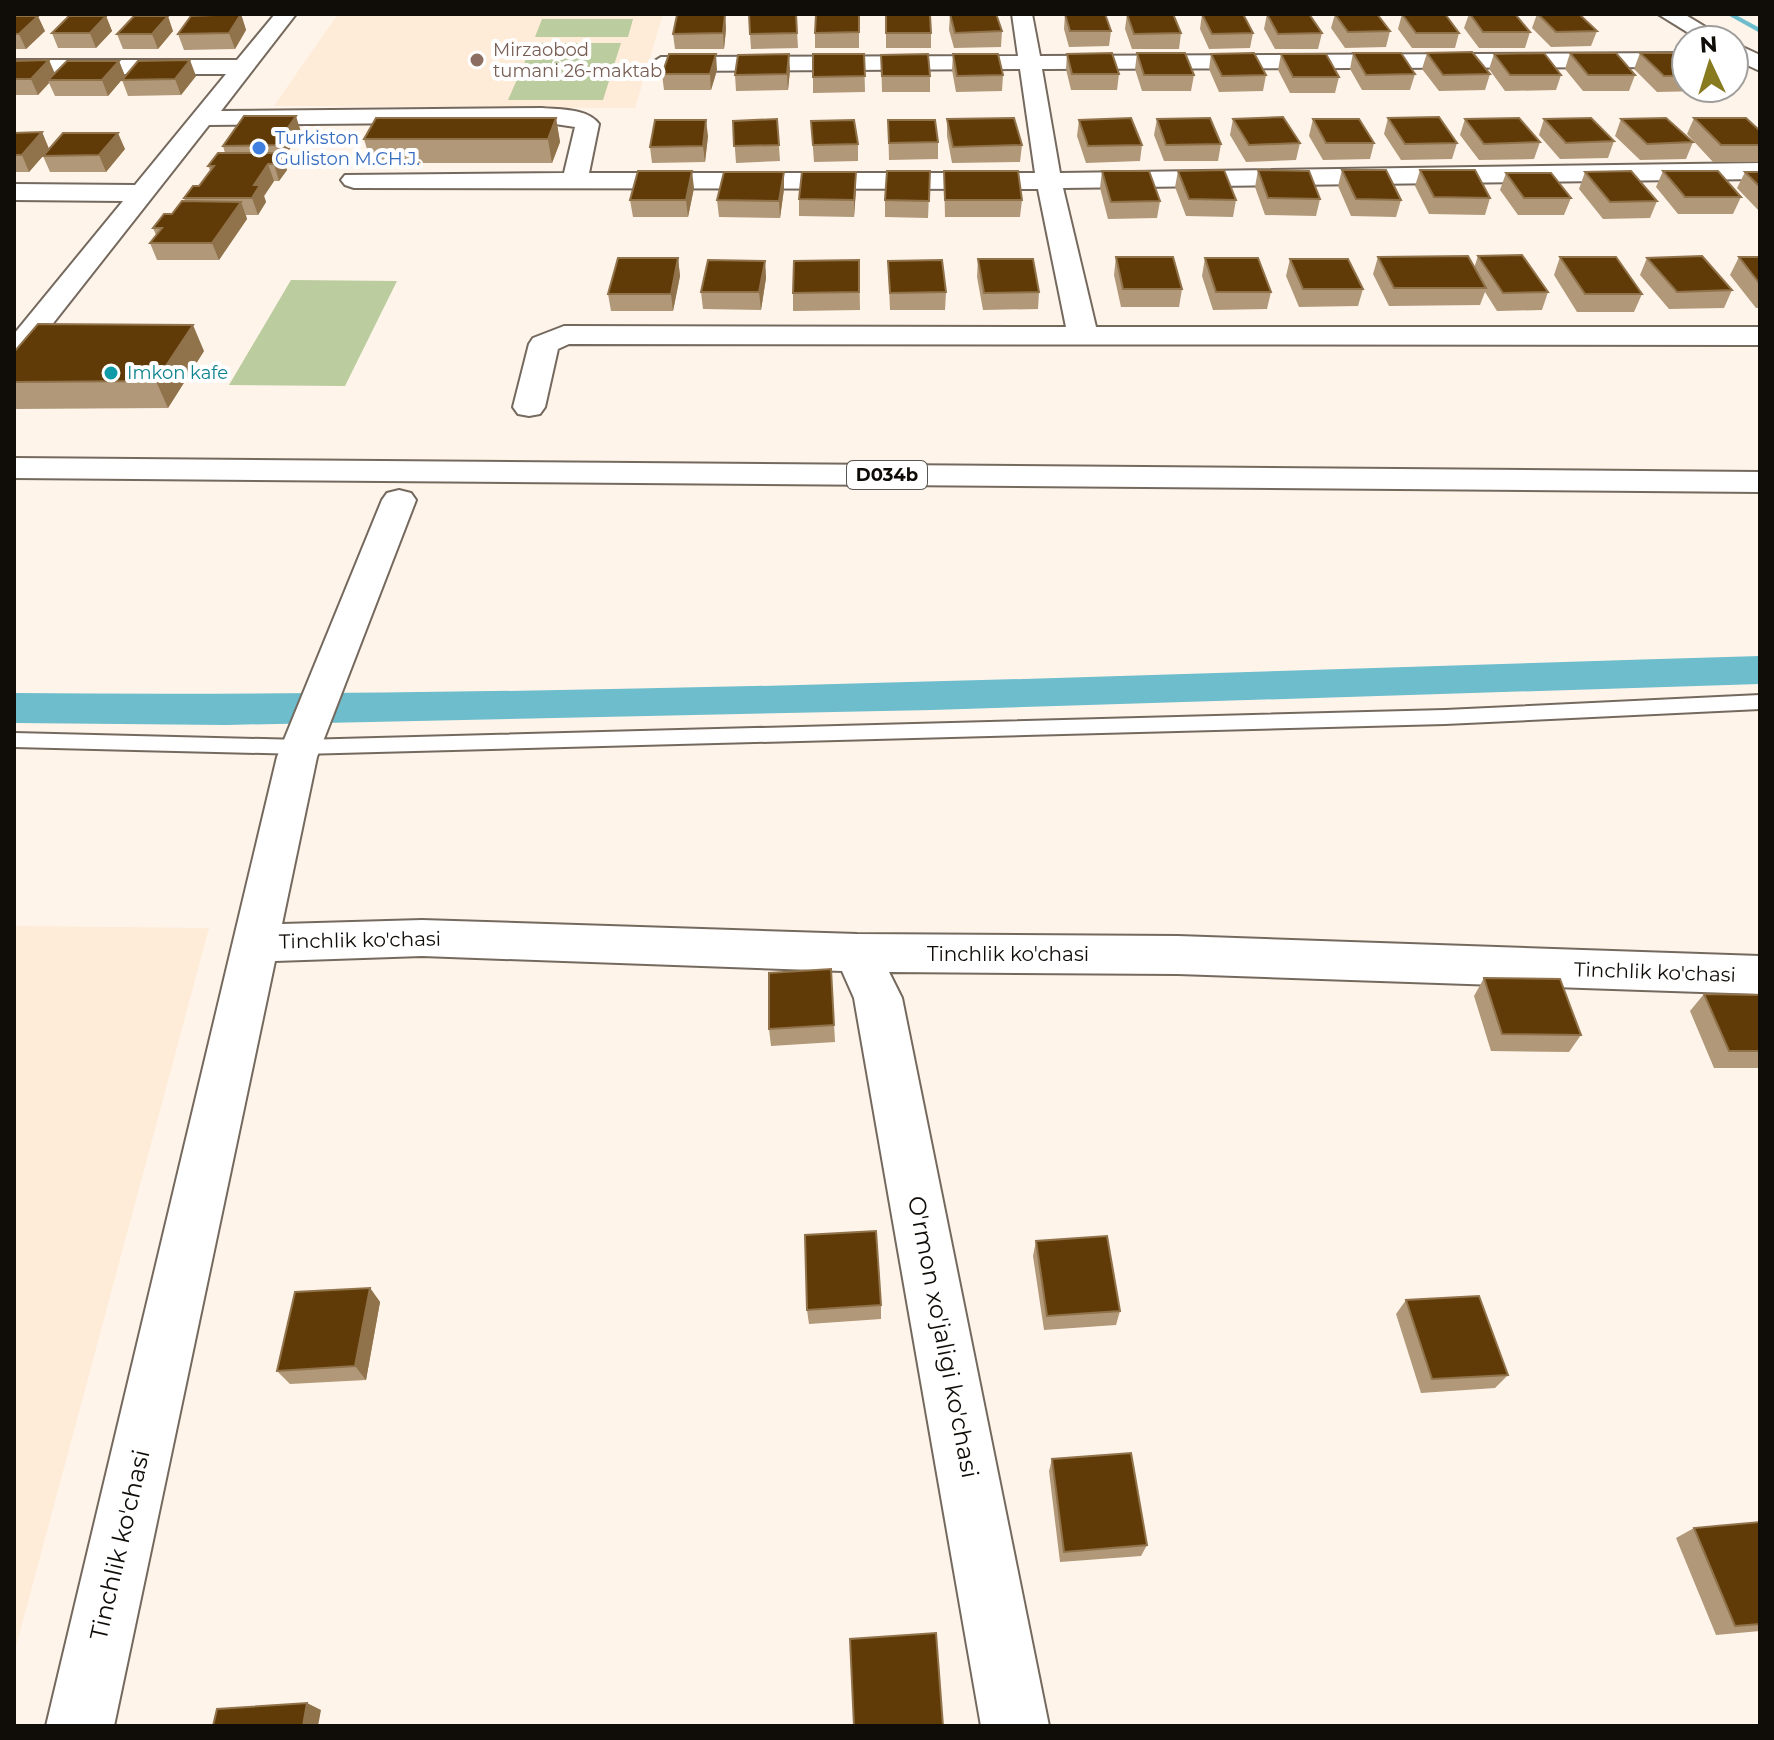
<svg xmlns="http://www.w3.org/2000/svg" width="1774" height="1740" font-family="Montserrat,sans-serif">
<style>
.built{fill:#feebd8}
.green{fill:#bbcc9e}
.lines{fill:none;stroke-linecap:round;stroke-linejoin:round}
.stream{fill:#6ebdcc;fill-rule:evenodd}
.canal{fill:#6ebdcc;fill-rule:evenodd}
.lane-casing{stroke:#75695e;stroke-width:4}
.street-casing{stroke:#75695e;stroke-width:4}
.secondary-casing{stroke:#75695e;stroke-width:4}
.primary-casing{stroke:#75695e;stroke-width:4}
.lane{fill:#fff;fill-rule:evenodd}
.street{fill:#fff;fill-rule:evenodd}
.secondary{fill:#fff;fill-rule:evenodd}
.primary{fill:#fff;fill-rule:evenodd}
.wall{fill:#b09878}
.shaded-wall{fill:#90724b}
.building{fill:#603b07;stroke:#90724b;stroke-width:2}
.education-dot{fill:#8d6e63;stroke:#fff;stroke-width:3}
.shop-dot{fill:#3f7fe0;stroke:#fff;stroke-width:3}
.culture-dot{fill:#0f9aa8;stroke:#fff;stroke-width:3}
.labels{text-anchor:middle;stroke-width:8;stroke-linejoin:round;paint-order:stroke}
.far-education-label{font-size:18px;fill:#785e54;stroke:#fff;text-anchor:start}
.far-shop-label{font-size:18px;fill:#366cbe;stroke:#fff;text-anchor:start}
.far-culture-label{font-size:18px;fill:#0d838f;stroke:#fff;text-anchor:start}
.shield{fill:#fff;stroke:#585552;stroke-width:2}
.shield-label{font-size:18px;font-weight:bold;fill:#100c08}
.street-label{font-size:20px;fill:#100c08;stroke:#fff}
.near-street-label{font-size:24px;fill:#100c08;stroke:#fff}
</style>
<rect width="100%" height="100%" fill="#fff4ea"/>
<!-- built -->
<path class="built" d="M338 14H663L635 108 274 106Z
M14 926 209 928 14 1654Z"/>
<!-- green -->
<path class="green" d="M542 19H633L628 37H535Z
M533 43H621L603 100H508Z
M291 280 397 281 345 386 229 385Z"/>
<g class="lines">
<!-- stream -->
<path class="stream" d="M1726 14H1734L1760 28V33Z"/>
<!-- canal -->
<path class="canal" d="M1760 656V684L932 710 226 725 14 723V693C596 698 1178 673 1760 656Z"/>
<defs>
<path id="lane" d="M1760 695V709L1445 724 301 754 14 747V733L301 740 1445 710Z"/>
<path id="street" d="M275 14H296L221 111 542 108C561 110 587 108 599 124L589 173H1035L1020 69 661 71 650 64 661 57 1018 56 1012 14H1032L1040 56 1686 53V67L1042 69 1060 173 1760 163V179L1063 188 1096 327H1760V345L569 344 558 349 545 407 540 414 529 416 518 414 513 407 529 344 533 338 564 326 1066 327 1038 189 354 188 345 185 341 180 345 175 564 173 575 127 542 122 209 125 25 359 14 362V334L123 201 14 200V184L135 185 226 74H14V60H237Z
M399 490 411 493 416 500 317 757 282 924 422 920 857 934 1178 936 1760 956V994L1178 974 889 972 902 998 1049 1726H981L854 998 842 971 422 956 275 961 114 1726H46L277 757 382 500 387 493Z"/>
<path id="secondary" d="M1658 14H1684L1727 40H1700Z
M1734 43 1760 55V71L1734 59Z"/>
<path id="primary" d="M14 458 1760 472V492L14 478Z"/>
</defs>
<!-- lane casing -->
<use href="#lane" class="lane-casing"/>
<!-- street casing -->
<use href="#street" class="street-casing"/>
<!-- secondary casing -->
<use href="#secondary" class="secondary-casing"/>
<!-- primary casing -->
<use href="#primary" class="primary-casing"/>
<!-- lane -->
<use href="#lane" class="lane"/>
<!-- street -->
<use href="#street" class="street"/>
<!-- secondary -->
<use href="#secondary" class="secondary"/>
<!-- primary -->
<use href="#primary" class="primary"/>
</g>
<!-- wall -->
<path class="wall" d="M241 14 246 30 235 49 184 50 178 34Z
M725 14 726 29 724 49H675L673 34Z
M796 14 798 48 751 49 750 34Z
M859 14V48H815V33Z
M950 14 1002 31 1001 47 954 48 949 30Z
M1065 14 1111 31 1109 46 1069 47 1064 29Z
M1127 14 1181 33 1179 49H1132L1125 29Z
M1202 14 1253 33 1250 48 1209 49 1200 29Z
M1267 14 1322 33 1318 49H1275L1264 29Z
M1335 14H1377L1390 31 1386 47 1345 48 1331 28Z
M1402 14 1459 33 1455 48H1412L1398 29Z
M1469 14H1515L1530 32 1525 48H1479L1464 28Z
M1537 14H1579L1597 31 1591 46 1551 47 1532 28Z
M886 15 931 33V48H886Z
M14 16 45 31 26 49H14Z
M106 16 112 31 96 48H58L52 33Z
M173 31 158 49H123L117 34Z
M1137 53 1194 75 1191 91H1142L1135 69Z
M1353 53 1415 74 1410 90H1362L1350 69Z
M1427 53 1490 74 1485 90 1439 91 1422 69Z
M1570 53 1635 75 1629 91H1583L1565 69Z
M1640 53 1686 55V88H1703L1701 91 1657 92 1634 69Z
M864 54 865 92 813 93V77Z
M953 54 1003 75 1002 91 956 92 952 70Z
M1067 54 1119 74 1117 90H1071L1066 69Z
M1211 54 1266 75 1263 91 1219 92 1209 69Z
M1281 54 1339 77 1335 93H1290L1278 70Z
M1494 54 1561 75 1556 90 1505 91 1489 69Z
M881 55 930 76V92H882Z
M49 60 54 74 119 61 125 76 108 96H55L49 83 38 95H14V61Z
M717 70 711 90H664L662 74Z
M790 70 788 90 736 91 735 75Z
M196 76 181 95 128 96 122 80Z
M556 118 560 142 552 163H371L364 139Z
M1388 118 1457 143 1452 159 1401 160 1384 134Z
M1694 118 1760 131V162H1713L1687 134Z
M777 119 780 161 736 163 733 121Z
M947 119 1022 145 1020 162 952 163 947 136Z
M1157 119 1221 144 1218 161H1164L1154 135Z
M1233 119 1300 143 1296 160 1246 162 1230 135Z
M1313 119 1374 143 1370 159 1323 160 1309 136Z
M1465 119 1540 142 1534 159 1479 160 1460 135Z
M1544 119 1614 141 1608 158 1560 159 1539 135Z
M1621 119 1693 142 1686 159 1640 160 1615 136Z
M888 120 938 142V159L889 160Z
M1079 120 1142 145 1140 161 1086 163 1077 136Z
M811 121 858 144V161L814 162Z
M42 132 49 149H125L106 172H50L43 156 29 172H14V133Z
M301 132 283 159 287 170 279 181H274L264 196 266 202 258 215H246L247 219 219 260H157L150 243 156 235 153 228 172 214 185 201 184 198 199 186 210 170 208 166 225 153 223 146Z
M708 136 705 162 652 163 650 147Z
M1258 170 1320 199 1316 216 1265 215 1255 187Z
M1342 170 1401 200 1396 217 1351 216 1338 186Z
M1420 170 1490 198 1485 215 1429 214 1415 186Z
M930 171 928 218 885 217V200Z
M944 171 1022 200 1020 217H945Z
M1102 171 1160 201 1157 218 1108 219 1100 188Z
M1178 171 1236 200 1233 217 1186 216 1175 187Z
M1663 171 1741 197 1733 214H1678L1656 187Z
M1585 172 1657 201 1650 218 1603 219 1579 189Z
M1745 172H1760V212L1737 188Z
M1506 173 1571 198 1564 215H1518L1500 190Z
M694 188 688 217H633L630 200Z
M784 189 780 218 719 217 717 200Z
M856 189 854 217 799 216V199Z
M1478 256 1548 292 1542 310 1497 311 1485 292 1480 305 1389 306 1373 274 1378 257 1474 268Z
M1116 257 1182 289 1179 307H1121L1114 275Z
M1560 257 1642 294 1634 312H1577L1554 275Z
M1739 257H1760V308H1756L1730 275Z
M678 258 680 276 673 311H611L608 294Z
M1205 258 1271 292 1267 309 1213 310 1202 276Z
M1647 258 1732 290 1724 308 1669 309 1640 275Z
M978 259 1039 292 1038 309 983 310 977 277Z
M1290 259 1363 289 1358 306 1299 307 1286 276Z
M859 260 860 310 793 311V293Z
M765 261 766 278 761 310 703 309 701 292Z
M888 261 946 292 945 310H890Z
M204 351 168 408 14 409V352Z
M831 969 835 1042 771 1046 769 1029Z
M1484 978 1581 1035 1569 1052 1491 1051 1474 996Z
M1704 994 1760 995V1068H1714L1690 1011Z
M1036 1241 1120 1311 1116 1325 1044 1330 1033 1256Z
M370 1288 380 1302 366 1380 290 1384 277 1371Z
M1406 1300 1508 1375 1495 1388 1421 1393 1396 1314Z
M881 1305V1319L809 1324 807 1310Z
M1052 1459 1147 1545 1141 1556 1060 1562 1049 1471Z
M1760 1522V1631L1716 1635 1676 1538 1694 1528Z"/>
<!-- shaded-wall -->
<path class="shaded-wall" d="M241 14 246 30 235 49 229 33Z
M725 14 726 29 724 49 723 33Z
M38 16 45 31 26 49 19 34Z
M106 16 112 31 96 48 90 33Z
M168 16 173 31 158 49 152 34Z
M716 54 717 70 711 90 710 74Z
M789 54 790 70 788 90 787 74Z
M49 60 56 76 48 80 49 83 38 95 31 79Z
M190 60 196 76 181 95 175 79Z
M119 61 125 76 108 96 102 80Z
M296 116 301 132 283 159 287 170 279 181 274 164 280 155 276 145Z
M556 118 560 142 552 163 548 139Z
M706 120 708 136 705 162 703 146Z
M42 132 49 149 29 172 22 155Z
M118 133 125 149 106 172 99 155Z
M268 164 274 181 264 196 266 202 258 215 252 198 254 185Z
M692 171 694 188 688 217 686 200Z
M784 172V189L780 218 779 201Z
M856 172V189L854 217V200Z
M241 202 247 219 219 260 212 243Z
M678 258 680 276 673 311 671 294Z
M765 261 766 278 761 310 759 292Z
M193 325 204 351 168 408 156 381Z
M370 1288 380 1302 366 1380 355 1366Z
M307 1703 321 1710 318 1726H303Z"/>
<!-- building -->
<path class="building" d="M241 14 229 33 178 34 191 16Z
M725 14 723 33 673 34 677 15Z
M749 14H796L797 33 750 34Z
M816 14H859V32L815 33Z
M950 14H996L1002 31 955 33Z
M1065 14H1105L1111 31H1070Z
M1127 14H1173L1181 33 1134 34Z
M1202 14H1243L1253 33 1212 34Z
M1267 14H1309L1322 33 1278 34Z
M1335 14H1377L1390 31 1348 32Z
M1402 14H1445L1459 33H1416Z
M1470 14H1515L1530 32H1483Z
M1538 14H1579L1597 31 1556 32Z
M886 15H930L931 33H886Z
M14 16H38L19 34H14Z
M69 16H106L90 33H52Z
M134 16H168L152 34H117Z
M1472 52 1490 74 1443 75 1427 53Z
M1112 53 1119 74H1072L1067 54Z
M1137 53H1185L1194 75H1144Z
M1254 53 1266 75 1222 76 1211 54Z
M1353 53H1401L1415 74 1366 75Z
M1544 53 1561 75H1510L1494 54Z
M1570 53H1616L1635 75H1588Z
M1640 53H1683L1686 55V76H1664Z
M669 54H716L710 74H662Z
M789 54 787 74 735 75 738 55Z
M813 54H864L865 76 813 77Z
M928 54 930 76H882L881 55Z
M953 54H998L1003 75 957 76Z
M1281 54H1326L1339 77H1293Z
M49 60 31 79H14V61Z
M190 60 175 79 122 80 138 61Z
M67 61H119L102 80H48Z
M244 116H296L276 145 223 146Z
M1283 117 1300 143 1249 145 1233 119Z
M1439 117 1457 143 1405 144 1388 118Z
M376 118H556L548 139H364Z
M1014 118 1022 145 953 147 947 119Z
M1131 118 1142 145 1088 146 1079 120Z
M1210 118 1221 144 1166 145 1157 119Z
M1519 118 1540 142 1484 144 1465 119Z
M1591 118 1614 141 1566 143 1544 119Z
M1666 118 1693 142 1647 144 1621 119Z
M1694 118H1746L1760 131V145H1721Z
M777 119 779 145 734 146 733 121Z
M1313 119H1359L1374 143H1326Z
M655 120H706L703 146 650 147Z
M854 120 858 144 813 145 811 121Z
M888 120H935L938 142 889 143Z
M42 132 22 155H14V133Z
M63 133H118L99 155 43 156Z
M218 153H281L274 164H268L254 185H260L252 198H184L193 186H199L214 166H208Z
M1224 170 1236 200 1189 199 1178 171Z
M1258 170 1309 171 1320 199 1268 198Z
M1342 170H1386L1401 200 1356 199Z
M1420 170H1475L1490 198 1434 197Z
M638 171H692L686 200H630Z
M887 171H930L929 201 885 200Z
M944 171H1018L1022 200H945Z
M1102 171H1149L1160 201 1111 202Z
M1631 171 1657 201 1610 202 1585 172Z
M1663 171H1718L1741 197H1685Z
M724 172H784L779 201 717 200Z
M802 172H856L854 200 799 199Z
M1745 172H1760V187Z
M1506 173H1551L1571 198H1524Z
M182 201 241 202 212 243H150L162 228H153L164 214H172Z
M1522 255 1548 292 1503 293 1478 256Z
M1468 256 1486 288H1394L1378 257Z
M1702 256 1732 290 1677 292 1647 258Z
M1116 257H1173L1182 289H1123Z
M1560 257H1616L1642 294H1585Z
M1739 257H1760V284Z
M618 258H678L671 294H608Z
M1205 258H1258L1271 292H1216Z
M978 259H1033L1039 292 984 293Z
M1290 259H1348L1363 289H1303Z
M708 260 765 261 759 292H701Z
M859 260V292L793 293 794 261Z
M942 260 946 292 890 293 888 261Z
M38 324 193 325 156 381 14 382V352Z
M831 969 834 1025 769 1029V973Z
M1484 978 1560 979 1581 1035 1502 1034Z
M1704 994 1760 995V1051H1729Z
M876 1231 881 1305 807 1310 805 1235Z
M1107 1236 1120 1311 1047 1316 1036 1241Z
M370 1288 355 1366 277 1371 295 1292Z
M1479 1296 1508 1375 1432 1379 1406 1300Z
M1131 1453 1147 1545 1064 1552 1052 1459Z
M1760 1522V1624L1735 1626 1694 1528Z
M936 1633 943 1726H854L850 1639Z
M307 1703 303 1726H213L217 1709Z"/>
<!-- markers -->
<circle class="education-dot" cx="477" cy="60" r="8"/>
<circle class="shop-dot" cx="259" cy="148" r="8"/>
<circle class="culture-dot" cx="111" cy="373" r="8"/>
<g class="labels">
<!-- far-education labels -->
<g class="far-education-label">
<text x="493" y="56">Mirzaobod<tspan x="493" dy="21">tumani 26-maktab</tspan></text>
</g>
<!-- far-shop labels -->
<g class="far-shop-label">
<text x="275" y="144">Turkiston<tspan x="275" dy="21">Guliston M.CH.J.</tspan></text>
</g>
<!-- far-culture labels -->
<g class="far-culture-label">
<text x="127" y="379">Imkon kafe</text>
</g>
<!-- shield labels -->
<rect class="shield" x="847" y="461" width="80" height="28" rx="6"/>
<g class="shield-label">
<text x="887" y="481">D034b</text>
</g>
<!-- street labels -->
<g class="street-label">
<text transform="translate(360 940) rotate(-1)" y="7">Tinchlik ko'chasi</text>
<text x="1008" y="961">Tinchlik ko'chasi</text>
<text transform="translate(1655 972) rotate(2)" y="7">Tinchlik ko'chasi</text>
</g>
<!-- near-street labels -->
<g class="near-street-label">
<text transform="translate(943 1337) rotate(79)" y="8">O'rmon xo'jaligi ko'chasi</text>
<text transform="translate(120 1545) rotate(-77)" y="8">Tinchlik ko'chasi</text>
</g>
</g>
<!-- border -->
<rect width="1774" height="1740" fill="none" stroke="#100c08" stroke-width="32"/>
<!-- north arrow -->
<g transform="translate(1710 64) rotate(356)"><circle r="38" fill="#ffffff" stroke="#9f9e9c" stroke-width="2"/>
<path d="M0-6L14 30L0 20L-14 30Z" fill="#877a1f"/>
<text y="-12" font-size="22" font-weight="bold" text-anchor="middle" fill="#100c08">N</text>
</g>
</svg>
